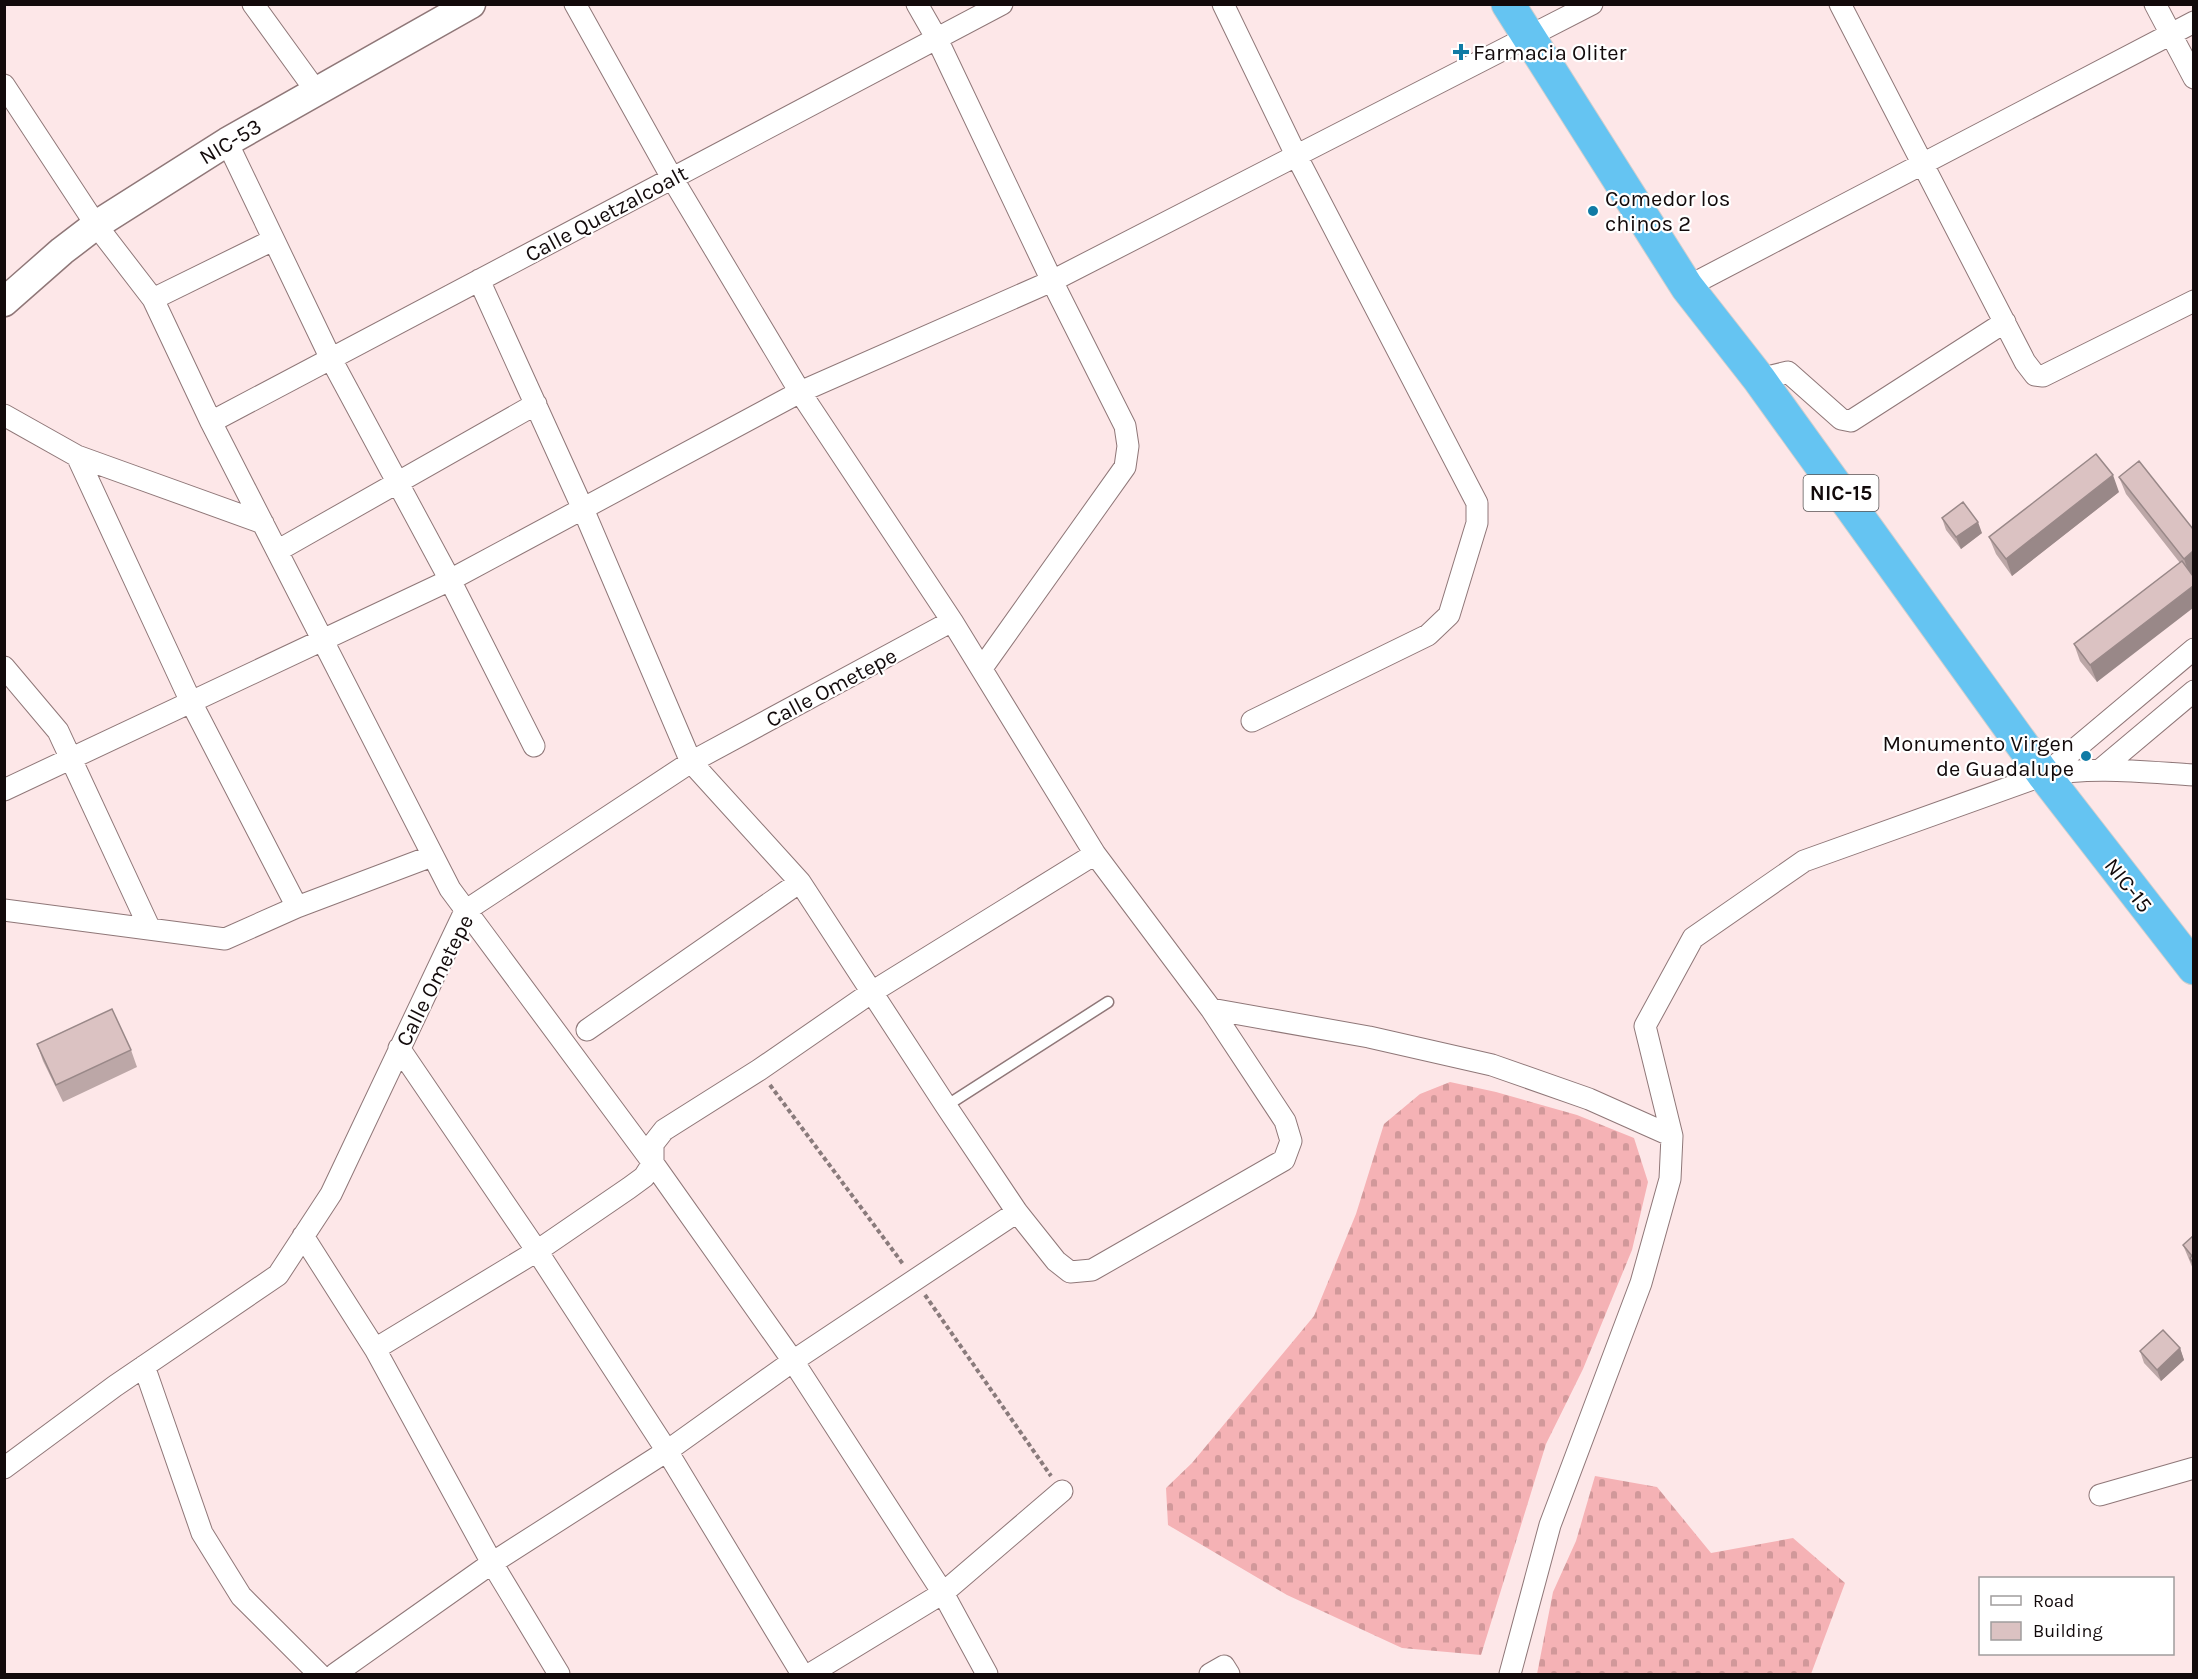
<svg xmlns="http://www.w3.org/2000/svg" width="2198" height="1679" font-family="Karla,sans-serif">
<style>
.cemetery{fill:url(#cemetery-stones)}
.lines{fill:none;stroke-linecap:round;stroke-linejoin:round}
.lane-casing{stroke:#8f7778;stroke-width:13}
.street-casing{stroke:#8f7778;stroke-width:23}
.secondary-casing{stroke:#8f7778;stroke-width:31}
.highway-casing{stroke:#d0cece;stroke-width:35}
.path{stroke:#8a7b7c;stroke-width:4;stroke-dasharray:4.5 3;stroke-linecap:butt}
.lane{stroke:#fff;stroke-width:10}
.street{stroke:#fff;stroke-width:21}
.secondary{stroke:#fff;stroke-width:28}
.highway{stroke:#65c4f2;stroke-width:33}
.wall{fill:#bca7a7}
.shaded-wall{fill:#988}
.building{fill:#dbc2c2;stroke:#988;stroke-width:1.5}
.poi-dot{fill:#107ba5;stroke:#fff;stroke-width:2}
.labels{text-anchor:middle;stroke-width:4.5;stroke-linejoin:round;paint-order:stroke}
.shield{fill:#fff;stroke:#595454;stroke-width:1.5}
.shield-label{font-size:21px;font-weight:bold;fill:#120a0b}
.poi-label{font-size:22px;fill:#120a0b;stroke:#fff;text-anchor:start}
.street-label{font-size:22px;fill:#120a0b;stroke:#fff}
</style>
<defs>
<pattern id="cemetery-stones" width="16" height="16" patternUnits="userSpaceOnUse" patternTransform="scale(1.5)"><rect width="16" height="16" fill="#f5b2b5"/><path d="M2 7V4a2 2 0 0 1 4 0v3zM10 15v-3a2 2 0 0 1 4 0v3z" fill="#d1989a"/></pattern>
</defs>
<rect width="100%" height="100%" fill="#fde7e8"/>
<!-- cemetery -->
<path class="cemetery" d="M1450 1082 1496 1092 1577 1115 1634 1138 1648 1182 1632 1250 1583 1369 1546 1444 1481 1655 1402 1648 1287 1595 1168 1525 1166 1488 1192 1463 1314 1316 1356 1214 1384 1124 1420 1094Z
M1595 1476 1657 1487 1711 1553 1793 1538 1845 1583 1811 1674H1537L1553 1592 1576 1541Z"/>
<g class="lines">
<defs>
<path id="lane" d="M946 1106 1108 1002"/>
<path id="street" d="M253 4 316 91
M917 4 937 39 1052 281 1125 426 1128 446 1125 467 982 668
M1223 4 1297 157 1477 503V523L1449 615 1428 635 1252 721
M1840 4 2025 362 2035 375 2043 376 2194 301
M2155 4 2194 78
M4 85 96 225 153 299 211 422 450 889 653 1163 793 1361 943 1593 987 1674
M227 142 331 359 450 580 534 746
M479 280 583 509 691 762 800 882 946 1106 1017 1212 1056 1261 1070 1272 1092 1270 1284 1160 1291 1141 1285 1121 1211 1009 1095 854 952 621 800 392 672 178 575 4
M1687 287 2194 22
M153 299 273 240
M1759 379 1788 372 1841 419 1851 421 2005 322
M4 415 77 456 263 523
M211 422 1002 4
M77 456 191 702 297 907
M277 551 536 404
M4 667 58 731 150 929
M2100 770 2194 691
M2044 775 2194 649
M4 790 450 580 800 392 1052 281 1592 4
M4 910 225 939 297 907 432 856
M1211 1009 1369 1037 1492 1065 1589 1099 1672 1136
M587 1030 800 882
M399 1048 537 1251 667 1451 802 1674
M303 1236 375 1349 492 1563 559 1674
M375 1349 537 1251 629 1188 644 1177 653 1163V1144L664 1130 759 1070 872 992 1095 854
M144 1366 202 1533 241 1596 319 1674
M4 1468 115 1386 278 1275 331 1194 465 911 691 762 952 621
M2100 1495 2194 1468
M335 1674 492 1563 667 1451 793 1361 1017 1212
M810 1674 943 1593 1062 1491
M1210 1674 1224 1666 1229 1674
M1510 1674 1550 1525 1641 1283 1670 1179 1672 1136 1645 1026 1693 938 1804 861 2044 775C2093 766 2143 772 2194 775"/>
<path id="secondary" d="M4 302 62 251 96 225 227 142 471 4"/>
<path id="highway" d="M1508 4 1687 287 1759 379 2044 775 2194 968"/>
</defs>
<!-- lane casing -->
<use href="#lane" class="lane-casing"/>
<!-- street casing -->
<use href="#street" class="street-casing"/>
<!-- secondary casing -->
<use href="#secondary" class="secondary-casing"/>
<!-- highway casing -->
<use href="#highway" class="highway-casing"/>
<!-- path -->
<path class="path" d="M770 1085 903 1264
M925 1295 1051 1476"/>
<!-- lane -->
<use href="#lane" class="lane"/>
<!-- street -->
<use href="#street" class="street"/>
<!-- secondary -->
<use href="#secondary" class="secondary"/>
<!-- highway -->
<use href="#highway" class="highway"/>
</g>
<!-- wall -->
<path class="wall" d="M2139 461 2193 573 2097 682 2080 661 2074 644 2180 563 2126 494 2119 477Z
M2119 492 2012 576 1996 554 1989 537Z
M1942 518 1982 533 1961 549 1946 530Z
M37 1044 131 1050 137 1067 63 1102 43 1061Z
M2193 1236V1269L2183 1245Z
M2180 1348 2184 1360 2161 1381 2144 1363 2140 1351Z"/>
<!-- shaded-wall -->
<path class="shaded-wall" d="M2113 475 2119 492 2012 576 2006 559Z
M1978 522 1982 533 1961 549 1956 537Z
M2193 551V573L2190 576 2184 559Z
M2193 586V608L2097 682 2090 665Z
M2180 1348 2184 1360 2161 1381 2157 1370Z"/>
<!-- building -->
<path class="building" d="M2096 454 2113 475 2006 559 1989 537Z
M2139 461 2193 529V551L2184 559 2119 477Z
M1963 502 1978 522 1956 537 1942 518Z
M2182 561 2193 576V586L2090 665 2074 644Z
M112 1009 131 1050 56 1085 37 1044Z
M2193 1236V1255L2192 1256 2183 1245Z
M2193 1255V1263L2190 1258Z
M2163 1330 2180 1348 2157 1370 2140 1351Z"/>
<!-- markers -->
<g class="poi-dot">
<path d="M1458 43h6v6h6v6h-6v6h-6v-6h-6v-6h6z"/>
<circle cx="1593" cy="211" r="6"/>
<circle cx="2086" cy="756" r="6"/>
</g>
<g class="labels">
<!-- shield labels -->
<rect class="shield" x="1803.5" y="475" width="75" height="36" rx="4.5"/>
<g class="shield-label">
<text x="1841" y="500">NIC-15</text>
</g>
<!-- poi labels -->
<g class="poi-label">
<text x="1473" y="60">Farmacia Oliter</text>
<text x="1605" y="206">Comedor los<tspan x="1605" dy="25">chinos 2</tspan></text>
<text x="2074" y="751" text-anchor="end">Monumento Virgen<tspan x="2074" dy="25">de Guadalupe</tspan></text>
</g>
<!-- street labels -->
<g class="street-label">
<text transform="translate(230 141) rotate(-31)" y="8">NIC-53</text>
<text transform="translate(606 213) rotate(-28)" y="8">Calle Quetzalcoalt</text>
<text transform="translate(831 687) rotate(-28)" y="8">Calle Ometepe</text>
<text transform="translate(2129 885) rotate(52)" y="8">NIC-15</text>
<text transform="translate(434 980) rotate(-63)" y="8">Calle Ometepe</text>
</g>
</g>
<!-- border -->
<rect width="2198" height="1679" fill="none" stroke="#120a0b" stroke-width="12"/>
<!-- legend -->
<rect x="1979" y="1577" width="195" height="78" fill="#ffffff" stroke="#a09d9d" stroke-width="1.5"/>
<rect x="1991" y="1596" width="30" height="9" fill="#ffffff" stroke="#a09d9d" stroke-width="1.5"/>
<text x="2033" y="1607" font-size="18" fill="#120a0b">Road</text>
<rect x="1991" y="1622" width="30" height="18" fill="#dbc2c2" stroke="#a09d9d" stroke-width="1.5"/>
<text x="2033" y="1637" font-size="18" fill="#120a0b">Building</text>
</svg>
